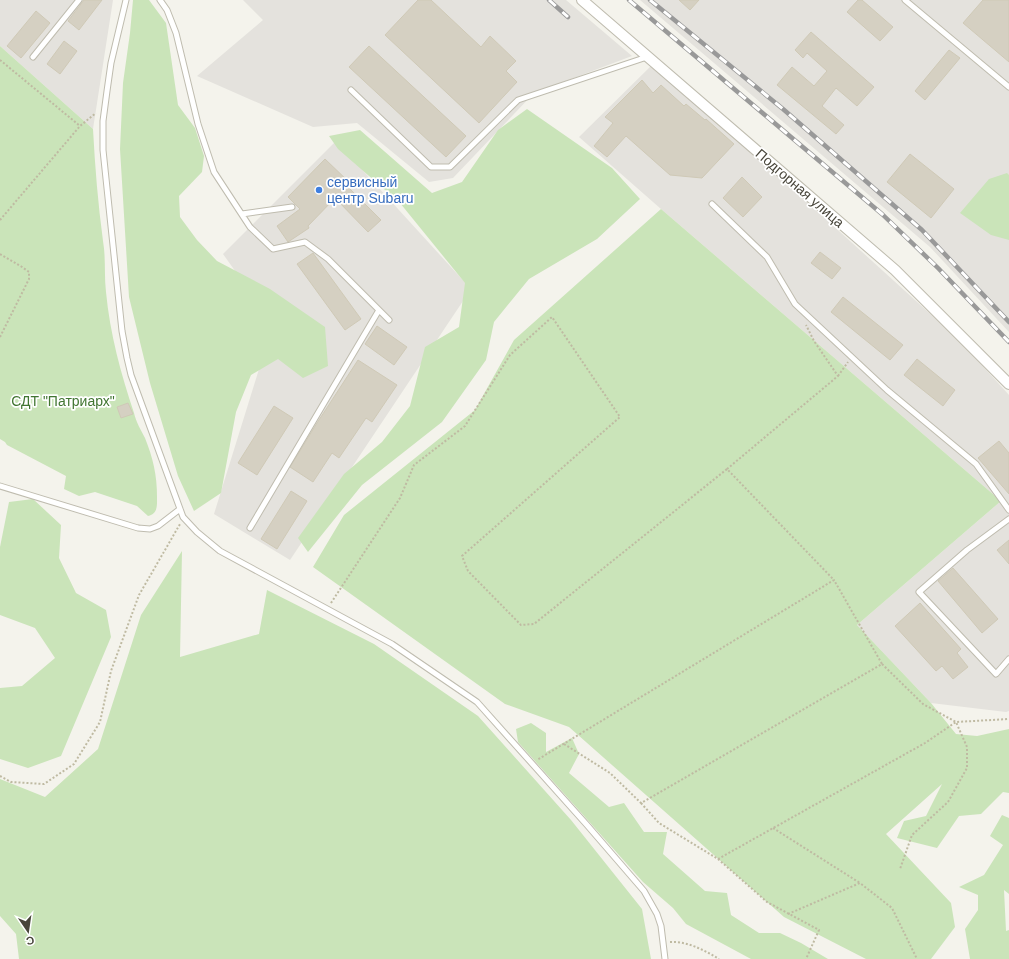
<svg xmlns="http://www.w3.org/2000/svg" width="1009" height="959" font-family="Arial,sans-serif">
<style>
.industrial{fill:#e4e2dd}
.green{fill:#cae4b9}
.building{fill:#d5d0c2;stroke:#cfc9b6}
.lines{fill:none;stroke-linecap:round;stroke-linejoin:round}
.service-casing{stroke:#bfbcaf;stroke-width:7}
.minor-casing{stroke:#bfbcaf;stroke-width:12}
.path{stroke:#bfbaa2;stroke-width:2;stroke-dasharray:2 2;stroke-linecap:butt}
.service{stroke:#fff;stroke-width:5}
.minor{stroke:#fff;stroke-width:10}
.rail-casing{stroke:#999;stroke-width:4.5}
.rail{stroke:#fff;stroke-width:3;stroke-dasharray:9;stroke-linecap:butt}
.shop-dot{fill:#3f7fe0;stroke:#fff;stroke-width:1.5}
.labels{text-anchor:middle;stroke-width:3.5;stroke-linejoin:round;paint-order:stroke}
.shop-label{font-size:14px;fill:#366cbe;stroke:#fff;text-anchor:start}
.street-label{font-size:14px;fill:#48453a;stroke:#fff}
.park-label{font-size:14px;fill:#417532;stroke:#fff}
</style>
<rect width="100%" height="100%" fill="#f4f3ec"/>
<!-- industrial -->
<path class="industrial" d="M0 0H113L93 129 0 46Z
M243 0H566L632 56 534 93 453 178 429 182 357 123 313 127 197 76 263 20Z
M640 0H1009V332L930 247Z
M654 63 959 340 1009 395V711L1006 712 931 703 857 625 1001 501 661 209 579 137Z
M336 141 471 289 290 560 214 514 273 324 223 254Z"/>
<!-- green -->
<path class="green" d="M133 0H149L166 23 178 105 195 128 204 156 202 172 179 196 180 217 197 240 217 261 270 289 325 327 328 366 303 378 278 359 251 375 236 412 221 493 194 511 178 476 150 383 129 297 120 149 123 83 130 33Z
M0 46 93 129C95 167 98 204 103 241 106 258 104 275 106 292 110 334 121 374 134 413 136 422 141 430 145 438 153 458 157 475 157 497 157 505 158 514 148 516L137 506 95 492 79 496 64 489 66 476 7 445 5 442 0 439Z
M527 109 612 168 640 199 597 239 529 279 494 322 486 360 442 422 362 485 308 552 298 538 344 474 382 442 410 406 425 347 459 327 465 283 400 203 338 149 329 136 360 130 432 193 462 182 498 130Z
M1007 173 1009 175V240L991 235 960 213 989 179Z
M661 209 1001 501 857 625 931 703 956 734 977 736 1009 729V793L1003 792 981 814 959 816 937 848 897 838 904 821 926 816 942 784 886 834 951 903 955 927 931 959H866L784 917 569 727 505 704 313 567 344 515 475 410 514 340Z
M33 499 61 525 59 558 76 593 106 610 111 637 61 756 28 768 0 759V688L22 686 55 658 35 628 0 615V547L9 502Z
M182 551 180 657 259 634 267 590 374 644 478 716 571 820 642 909 651 959H19L16 934 0 916V779L45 797 98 749 141 615Z
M531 723 546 733V752L572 738 579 754 569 773 609 807 624 803 644 832H667L663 854 705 891 727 893 731 915 759 933H780L801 943 828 959H751L686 924 673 908 643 882 518 742 516 729Z
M1002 815 1009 818V894L1004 890 1006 931 1009 930V959H970L965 929 978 910V895L959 887 984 875 1003 845 990 836Z"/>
<!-- building -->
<path class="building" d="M84 0H102L79 30 68 21Z
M418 0H431L481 47 490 36 516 61 506 71 517 82 479 123 385 35Z
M679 0H699L690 10Z
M858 0H862L893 27 880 41 847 12Z
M983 0H1009V62L963 23Z
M36 11 50 23 21 58 7 46Z
M811 32 874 87 857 106 836 88 822 106 844 125 836 134 777 85 792 67 814 86 827 71 807 53 803 58 795 50Z
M64 41 77 51 60 74 47 64Z
M369 46 466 136 446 157 349 67Z
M949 50 960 58 925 100 915 91Z
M642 80 653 93 661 85 684 106 686 104 705 120 706 119 734 144 702 178 670 175 626 136 607 157 594 146 613 123 605 117Z
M910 154 954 189 931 218 887 182Z
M325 159 350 183 347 186 381 220 368 232 335 198 308 226 309 228 288 242 277 226 300 209 288 197Z
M742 177 762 197 743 217 723 198Z
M820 252 841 268 832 279 811 263Z
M313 253 361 319 345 330 297 264Z
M843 297 903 345 890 360 831 312Z
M377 326 407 347 394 365 365 344Z
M917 359 955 390 943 406 904 375Z
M358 360 397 385 372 422 366 418 339 458 332 453 313 482 290 467 317 423Z
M128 403 133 414 121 418 117 407Z
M274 406 293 418 257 475 238 463Z
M999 441 1009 453V494L978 458Z
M291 491 307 501 277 549 261 539Z
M1009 540V564L997 550Z
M953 568 998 619 982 633 938 581Z
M920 603 961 649 957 653 968 667 953 679 942 666 936 671 895 626Z"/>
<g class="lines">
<defs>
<path id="service" d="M126 0 111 63 107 91 103 121V150L122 331 127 358 131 375 183 517 197 532 220 551 392 644 477 702 587 825 644 891 657 914 661 926 665 959
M160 0 167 10 176 33 198 124 214 172 250 227 273 249 305 242 328 259 389 320
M905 0 1009 87
M33 57 79 0
M351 90 431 167H450L518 100 647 57
M712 204 767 257 795 304 887 390 976 464 1009 510
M242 214 292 207
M0 486 138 528 150 529 158 526 180 509
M1009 519 967 550 919 592 996 674 1009 659
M250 528 379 310"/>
<path id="minor" d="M582 0 895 270 1009 384"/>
</defs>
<!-- service casing -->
<use href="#service" class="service-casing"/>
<!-- minor casing -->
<use href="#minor" class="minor-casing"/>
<!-- path -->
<path class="path" d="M0 60 80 126
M0 220 80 126 96 113
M0 254 22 267 29 272V279L0 337
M838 376 848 362
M727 469 838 376 814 341 806 325
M331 603 400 498 414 465 465 426 510 355 552 317 620 417 462 556 468 571 521 625 534 624 727 469 834 580 537 760
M882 664 923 704 956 722 1009 719
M564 744 610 773 641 803 882 664 834 580
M0 776 11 782 44 784 74 764 100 722 111 671 139 595 180 524
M641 803 659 823 718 859 925 743 956 722 967 747V768L948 802 912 835 900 869
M773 828 860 883
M718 859 767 902 819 930 806 959
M788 914 860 883 892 908 917 959
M670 942C687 941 704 950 719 959"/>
<!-- service -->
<use href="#service" class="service"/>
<!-- minor -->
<use href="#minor" class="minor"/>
<defs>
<path id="rail" d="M549 0 568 17
M629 0 882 214 938 268 1009 342
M650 0 783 109 922 230 1009 322"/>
</defs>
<!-- rail casing -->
<use href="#rail" class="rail-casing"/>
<!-- rail -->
<use href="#rail" class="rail"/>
</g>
<!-- markers -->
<circle class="shop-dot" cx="319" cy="190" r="4"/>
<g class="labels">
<!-- shop labels -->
<g class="shop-label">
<text x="327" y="187">сервисный<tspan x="327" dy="16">центр Subaru</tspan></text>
</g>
<!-- street labels -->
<g class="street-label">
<text transform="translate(800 188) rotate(41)" y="5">Подгорная улица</text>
</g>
<!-- park labels -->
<g class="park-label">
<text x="63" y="406">СДТ "Патриарх"</text>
</g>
</g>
<!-- north arrow -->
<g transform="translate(28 931) rotate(167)" stroke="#ffffff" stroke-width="3" paint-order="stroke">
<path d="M0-3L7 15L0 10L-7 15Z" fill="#48453a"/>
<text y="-6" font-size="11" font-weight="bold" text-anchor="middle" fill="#48453a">С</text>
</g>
</svg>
